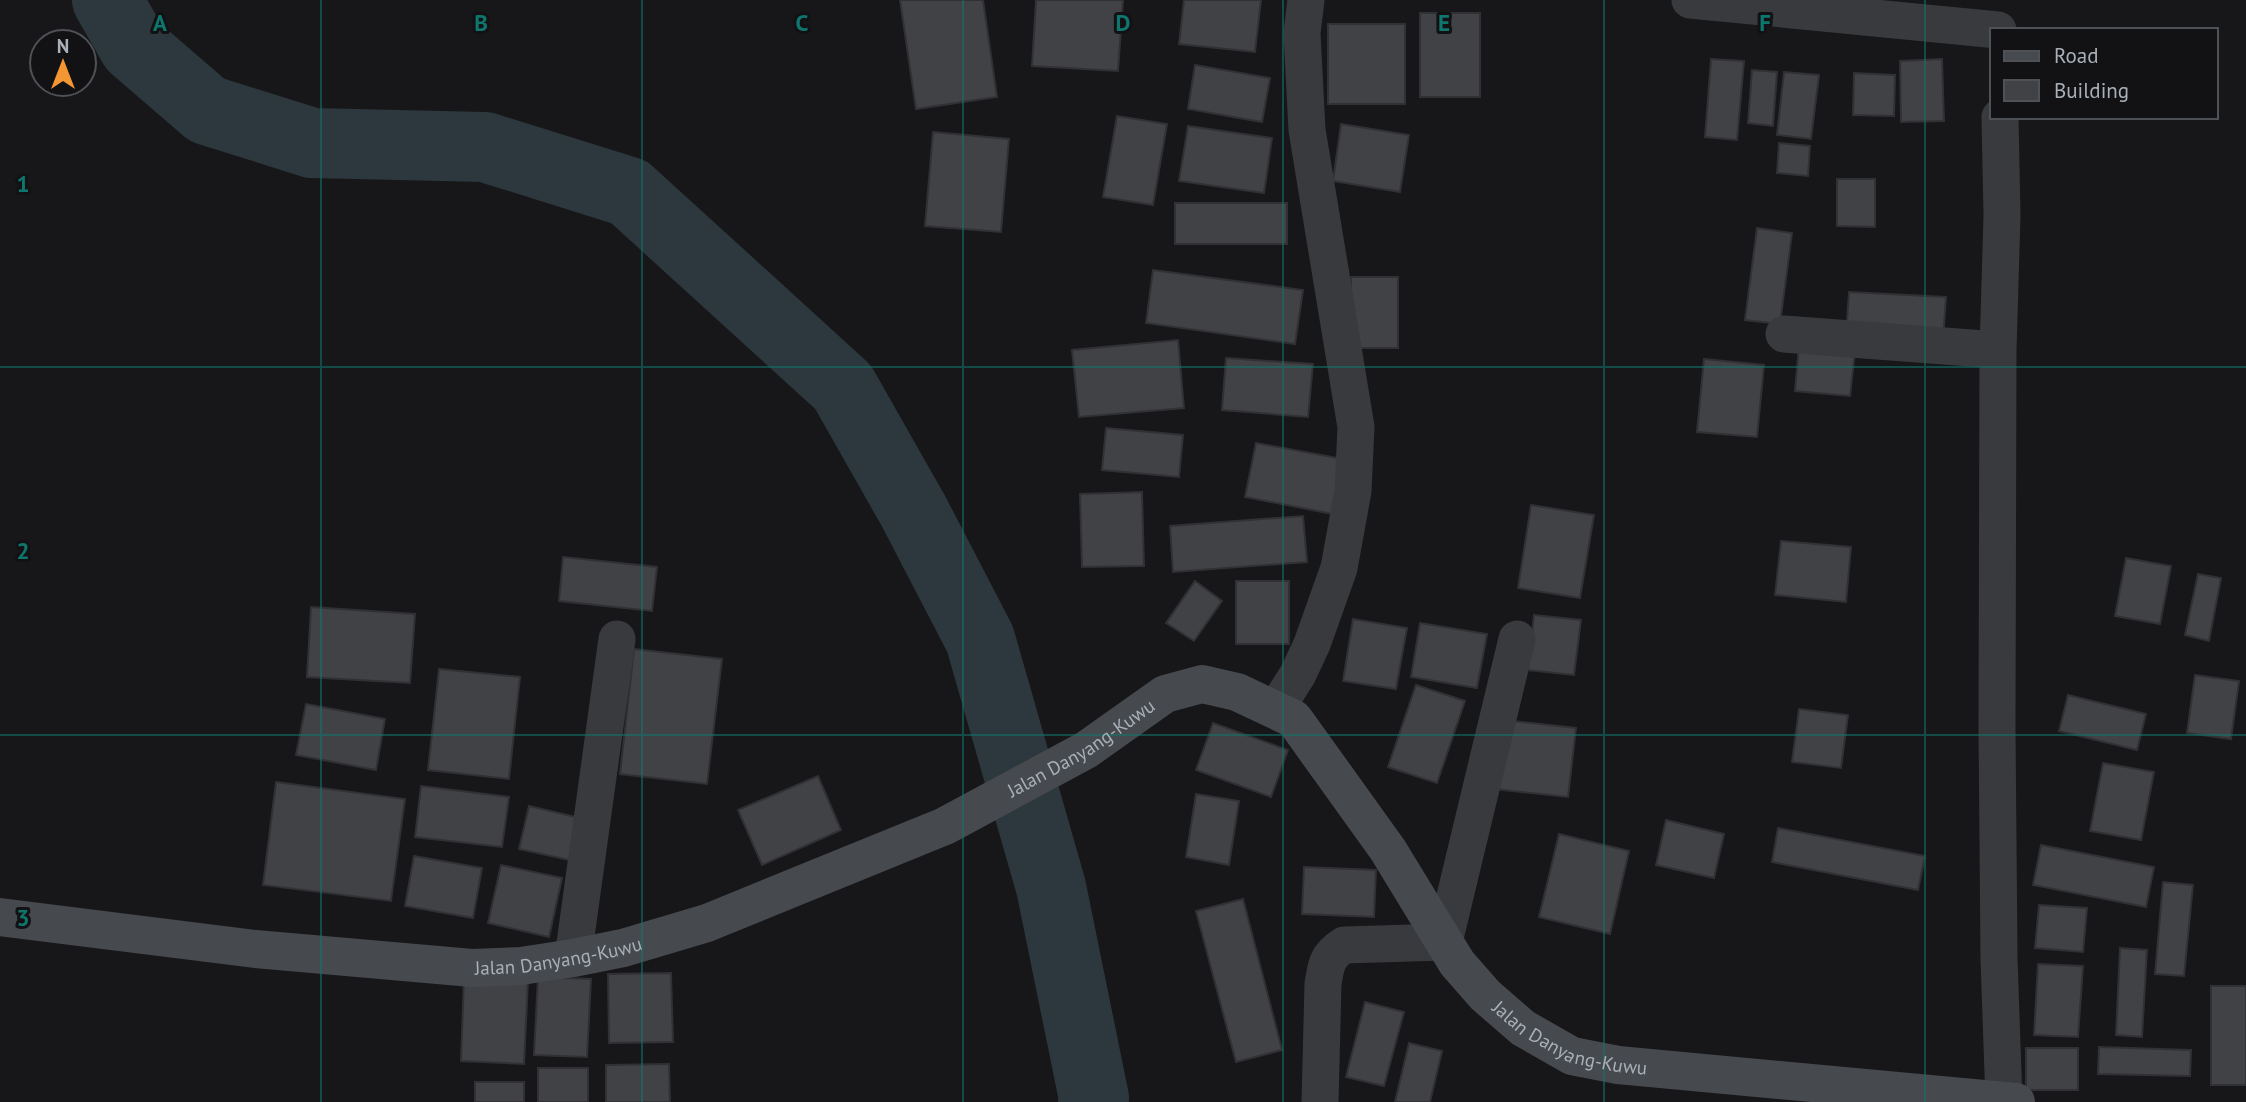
<svg xmlns="http://www.w3.org/2000/svg" width="2246" height="1102" font-family="'PT Sans',sans-serif">
<style>
.lines{fill:none;stroke-linecap:round;stroke-linejoin:round}
.river{stroke:#2c383d;stroke-width:70}
.building{fill:#414246;stroke:#313135;stroke-width:2}
.street{stroke:#383a3e;stroke-width:37}
.secondary{stroke:#46494e;stroke-width:38}
.grid{fill:none;stroke:#0f766e;stroke-width:2;stroke-opacity:0.55}
.labels{text-anchor:middle;stroke-width:6;stroke-linejoin:round;paint-order:stroke}
.street-label{font-size:19px;fill:#a9b0b9;stroke:#121214}
.grid-label{font-size:23px;text-anchor:middle;font-weight:bold;fill:#0f766e;stroke:#121214;stroke-width:6;stroke-linejoin:round;paint-order:stroke}
</style>
<rect width="100%" height="100%" fill="#171719"/>
<g class="lines">
<!-- river -->
<path class="river" d="M107 0 134 47 207 110 312 143 485 147 629 192 843 387 914 512 980 639 1051 887 1094 1098 1093 1102"/>
</g>
<!-- building -->
<path class="building" d="M900 0H983L997 97 916 109Z
M1036 0H1123L1118 71 1032 66Z
M1184 0H1261L1255 52 1179 44Z
M1420 13H1480V97H1420Z
M1328 24H1405V104H1328Z
M1711 59 1744 61 1737 140 1705 137Z
M1942 59 1944 121 1901 122 1900 61Z
M1195 65 1270 78 1262 122 1188 109Z
M1752 70 1777 72 1773 126 1748 123Z
M1784 72 1819 75 1811 139 1777 135Z
M1854 73 1895 75 1894 116 1853 115Z
M1117 116 1167 124 1153 205 1103 197Z
M1341 124 1409 135 1400 192 1333 181Z
M1188 126 1272 138 1264 193 1179 181Z
M933 132 1009 139 1001 232 925 226Z
M1779 143 1810 146 1808 176 1777 173Z
M1837 179H1875V227L1837 226Z
M1175 203H1287V244H1175Z
M1757 228 1792 233 1780 324 1745 320Z
M1153 270 1303 290 1295 344 1146 323Z
M1351 277H1398V348H1351Z
M1849 292 1946 297 1943 340 1846 335Z
M1178 340 1184 408 1079 417 1072 350Z
M1799 346 1855 351 1850 396 1795 391Z
M1226 358 1313 364 1308 417 1222 410Z
M1704 359 1764 365 1757 437 1697 432Z
M1106 428 1183 435 1179 477 1102 470Z
M1256 443 1343 459 1333 514 1245 497Z
M1142 492 1144 566 1082 567 1080 494Z
M1531 505 1594 515 1580 598 1518 588Z
M1303 516 1307 562 1173 572 1170 526Z
M1781 541 1851 547 1846 602 1775 595Z
M563 557 657 567 652 611 559 601Z
M2126 558 2171 566 2160 624 2115 616Z
M2198 574 2221 578 2209 641 2185 635Z
M1195 581 1222 601 1194 641 1166 623Z
M1236 581H1289V644H1236Z
M311 607 415 614 410 683 307 677Z
M1534 615 1581 620 1574 675 1528 670Z
M1353 619 1407 628 1396 689 1343 681Z
M1420 623 1487 634 1477 688 1411 677Z
M634 649 722 659 707 784 620 774Z
M439 669 520 677 509 779 428 770Z
M2195 675 2239 681 2231 739 2187 733Z
M1416 685 1465 701 1437 783 1388 767Z
M2068 695 2146 714 2137 750 2059 731Z
M306 704 385 719 376 770 296 755Z
M1799 709 1848 715 1841 768 1792 762Z
M1503 720 1576 728 1568 797 1495 789Z
M1213 723 1288 750 1271 797 1196 770Z
M2103 763 2154 772 2141 840 2090 831Z
M818 776 841 830 762 865 738 810Z
M276 782 405 799 391 901 263 885Z
M421 786 509 797 502 847 415 837Z
M1196 794 1239 801 1229 865 1186 857Z
M529 806 584 819 574 861 519 849Z
M1666 820 1724 834 1714 878 1656 865Z
M1778 828 1925 856 1918 890 1772 862Z
M1559 834 1629 851 1610 934 1539 917Z
M2041 845 2154 867 2146 907 2033 885Z
M414 856 482 868 473 918 405 906Z
M501 865 562 878 549 937 488 923Z
M1304 867 1376 870 1374 917 1302 914Z
M2163 882 2193 885 2184 976 2155 974Z
M1243 899 1282 1050 1236 1062 1196 911Z
M2039 905 2087 908 2083 952 2035 948Z
M2120 948 2147 950 2142 1037 2116 1035Z
M2038 964 2083 966 2078 1037 2034 1035Z
M671 973 673 1042 609 1043 608 974Z
M538 977 591 979 587 1057 534 1055Z
M464 978 528 980 524 1064 461 1061Z
M2211 986H2246V1085H2211Z
M1365 1002 1404 1012 1384 1086 1346 1077Z
M1409 1043 1442 1051 1430 1102H1395Z
M2099 1047 2191 1050 2190 1076 2098 1074Z
M2026 1048H2078V1090H2026Z
M669 1064 670 1102H606V1065Z
M538 1068H588V1102H538Z
M475 1082H524V1102H475Z"/>
<g class="lines">
<!-- street -->
<path class="street" d="M1690 0 1998 30
M2000 117 2002 216 1998 350 1997 728 1999 959 2004 1102
M1784 334 1998 350
M1276 709 1298 674 1312 644 1339 568 1353 491 1356 427 1307 130 1302 33 1306 0
M573 958 617 639
M1320 1102 1323 984C1326 964 1327 956 1344 945L1444 942 1517 639"/>
<!-- secondary -->
<path class="secondary" id="s1" d="M0 917 255 949 472 968 521 966 573 958 623 948 707 923 945 826 1086 750 1165 694 1202 684 1237 692 1294 719 1388 850 1457 963 1485 995 1523 1028 1572 1056 1618 1065 2016 1102"/>
</g>
<!-- grid -->
<path class="grid" d="M321 0V1102M642 0V1102M963 0V1102M1283 0V1102M1604 0V1102M1925 0V1102M0 367H2246M0 735H2246"/>
<g class="labels">
<!-- street labels -->
<g class="street-label">
<text dy="7" stroke="none"><textPath href="#s1" startOffset="1129">Jalan Danyang-Kuwu</textPath></text>
<text dy="7" stroke="none"><textPath href="#s1" startOffset="562">Jalan Danyang-Kuwu</textPath></text>
<text dy="7" stroke="none"><textPath href="#s1" startOffset="1801">Jalan Danyang-Kuwu</textPath></text>
</g>
</g>
<g class="grid-label">
<text x="160" y="31">A</text>
<text x="481" y="31">B</text>
<text x="802" y="31">C</text>
<text x="1123" y="31">D</text>
<text x="1444" y="31">E</text>
<text x="1765" y="31">F</text>
<text x="23" y="192">1</text>
<text x="23" y="559">2</text>
<text x="23" y="926">3</text>
</g>
<!-- legend -->
<rect x="1990" y="28" width="228" height="91" fill="#121214" stroke="#4e5156" stroke-width="2"/>
<rect x="2004" y="51" width="35" height="10" fill="#46494e" stroke="#4e5156" stroke-width="2"/>
<text x="2054" y="63" font-size="21" fill="#a9b0b9">Road</text>
<rect x="2004" y="80" width="35" height="21" fill="#414246" stroke="#4e5156" stroke-width="2"/>
<text x="2054" y="98" font-size="21" fill="#a9b0b9">Building</text>
<!-- north arrow -->
<g transform="translate(63 63)"><circle r="33" fill="#121214" stroke="#4e5156" stroke-width="2"/>
<path d="M0-5L12 26L0 18L-12 26Z" fill="#f49733"/>
<text y="-10" font-size="19" font-weight="bold" text-anchor="middle" fill="#a9b0b9">N</text>
</g>
</svg>
